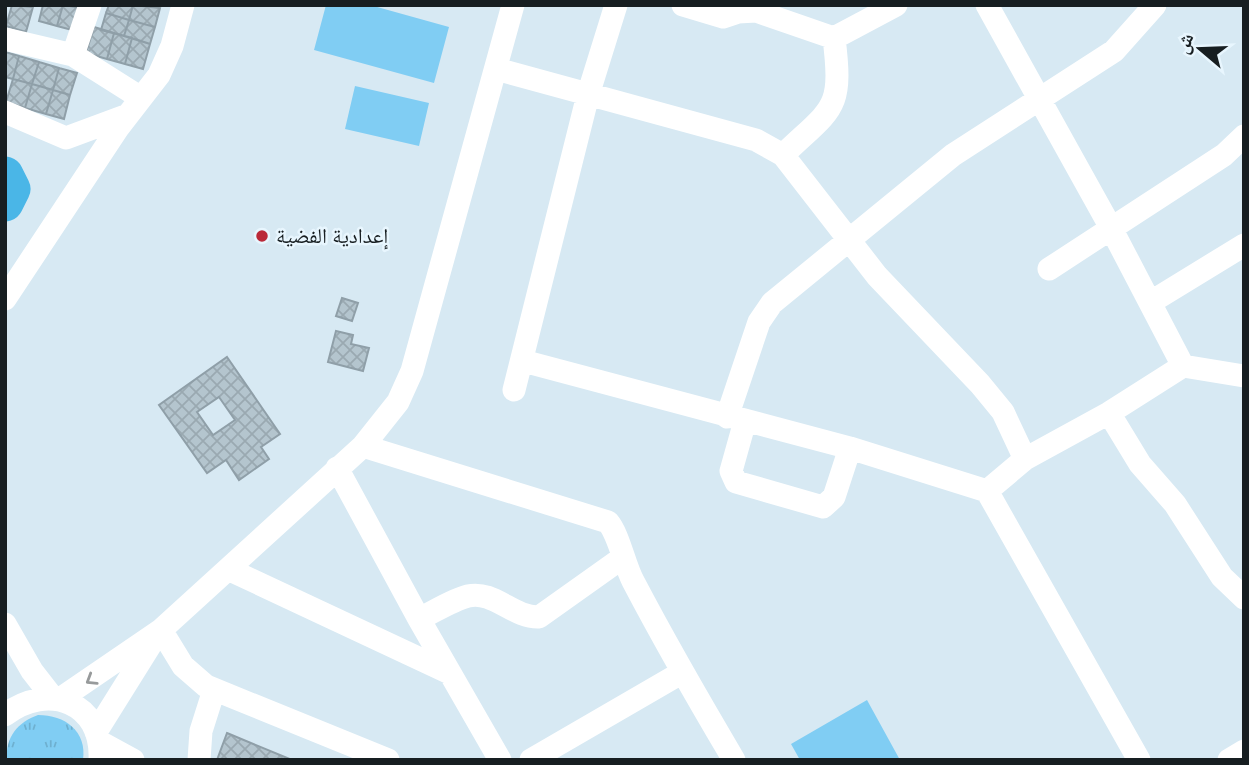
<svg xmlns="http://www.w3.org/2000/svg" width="1249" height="765" font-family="Raleway,'Noto Naskh Arabic',sans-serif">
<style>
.grass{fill:url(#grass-tufts)}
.green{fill:#80cdf3}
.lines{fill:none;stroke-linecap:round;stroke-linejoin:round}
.river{stroke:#4ab6e7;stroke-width:37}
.building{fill:url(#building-cross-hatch);stroke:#8f9fa8;stroke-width:2;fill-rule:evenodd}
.minor{stroke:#fff;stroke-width:23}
.oneway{stroke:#979a9b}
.poi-dot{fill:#ba2938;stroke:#e8f6fe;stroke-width:2.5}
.labels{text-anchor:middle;stroke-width:5;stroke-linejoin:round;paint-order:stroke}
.poi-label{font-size:21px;fill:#171e21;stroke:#e8f6fe;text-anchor:start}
</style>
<defs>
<pattern id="grass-tufts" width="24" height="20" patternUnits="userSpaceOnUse" patternTransform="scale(1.75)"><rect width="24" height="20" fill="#80cdf3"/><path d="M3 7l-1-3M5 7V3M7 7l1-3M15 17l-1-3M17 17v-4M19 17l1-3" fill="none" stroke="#6eb0d0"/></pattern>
<pattern id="building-cross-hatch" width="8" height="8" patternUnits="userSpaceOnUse" patternTransform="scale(1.75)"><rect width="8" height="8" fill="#b4c5ce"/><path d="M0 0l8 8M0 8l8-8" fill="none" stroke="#9aa9b1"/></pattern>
</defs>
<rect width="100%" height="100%" fill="#d7e9f3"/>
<!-- grass -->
<path class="grass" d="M38 715C65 715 87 731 83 760H7C5 737 18 722 38 715Z"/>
<!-- green -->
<path class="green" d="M326 5H370L449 27 434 83 314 50Z
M355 86 429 103 419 146 345 129Z
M867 700 900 760H800L791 744Z"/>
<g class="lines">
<!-- river -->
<path class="river" d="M5 175 12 189 5 203"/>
</g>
<!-- building -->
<path class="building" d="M12 5 33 7 26 32 6 26Z
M43 5H63L57 26 39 21Z
M63 5 83 8 76 31 57 26Z
M109 5H133L129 20 106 13Z
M133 5 160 8 155 27 129 20Z
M106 13 129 20 124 36 101 30Z
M129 20 155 27 150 44 124 36Z
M94 27 114 33 107 59 86 53Z
M114 33 132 38 125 64 107 59Z
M132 38 150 44 143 69 125 64Z
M5 52 19 56 13 79 5 77Z
M19 56 39 62 32 84 13 79Z
M39 62 59 68 53 90 32 84Z
M59 68 77 73 70 95 53 90Z
M13 79 32 84 25 108 6 102Z
M32 84 53 90 46 114 25 108Z
M53 90 70 95 64 119 46 114Z
M342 298 358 303 352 321 336 316Z
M336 331 353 335 351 344 369 348 363 371 328 362Z
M227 357 280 434 261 447 269 459 239 480 226 460 207 473 159 405ZM219 397 235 420 213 435 197 412Z
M227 733 292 760H217Z"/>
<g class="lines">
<!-- minor -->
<path class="minor" d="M683 5 723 17 738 12 756 11 834 38 896 5
M987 5 1111 228 1183 366
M5 39 73 55 141 98
M73 55 90 5
M496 69 756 140 783 155 877 276 980 384 1003 412 1025 459
M5 112 66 138 128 115
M783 155C833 107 843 111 834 38
M1049 269 1224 155 1244 136
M5 299 118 128 159 75 172 46 183 5
M1151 302 1244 245
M523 361 850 448 987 491 1139 760
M514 390 588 95 616 5
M1109 413 1140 464 1175 504 1222 577 1244 598
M727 417 759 322 772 303 953 155 1114 51 1155 5
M745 421 731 471 736 482 823 507 834 497 850 448
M363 446 608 522C619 535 624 564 633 581 665 642 699 701 734 760
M337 468 419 619 500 760
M987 491 1025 459 1109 413 1183 366 1244 376
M228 569 450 673
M419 619C434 612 452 600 468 596 494 590 513 618 539 617L622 558
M5 624 32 671 53 698
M161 630 183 666 206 686 388 760
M60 699 161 630 363 446 398 402 412 371 513 5
M5 715C48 682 103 702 100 760
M96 732 151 644
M100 742 133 760
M199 760 201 731 214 690
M531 760 681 673
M1229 760 1244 751"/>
</g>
<!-- one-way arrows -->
<defs><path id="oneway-chevron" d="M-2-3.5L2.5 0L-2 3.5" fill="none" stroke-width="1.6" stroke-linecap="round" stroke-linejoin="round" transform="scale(1.75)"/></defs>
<use class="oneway" href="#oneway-chevron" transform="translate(91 680) rotate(148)"/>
<!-- markers -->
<circle class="poi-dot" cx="262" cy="236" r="7"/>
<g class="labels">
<!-- poi labels -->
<g class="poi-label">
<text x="276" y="243">إعدادية الفضية</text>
</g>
</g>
<!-- border -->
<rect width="1249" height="765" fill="none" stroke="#171e21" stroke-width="14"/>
<!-- north arrow -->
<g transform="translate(1200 49) rotate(289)" stroke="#e8f6fe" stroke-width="5" paint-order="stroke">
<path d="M0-5L12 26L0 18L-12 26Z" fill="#171e21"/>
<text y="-10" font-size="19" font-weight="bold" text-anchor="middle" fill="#171e21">ش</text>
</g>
</svg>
